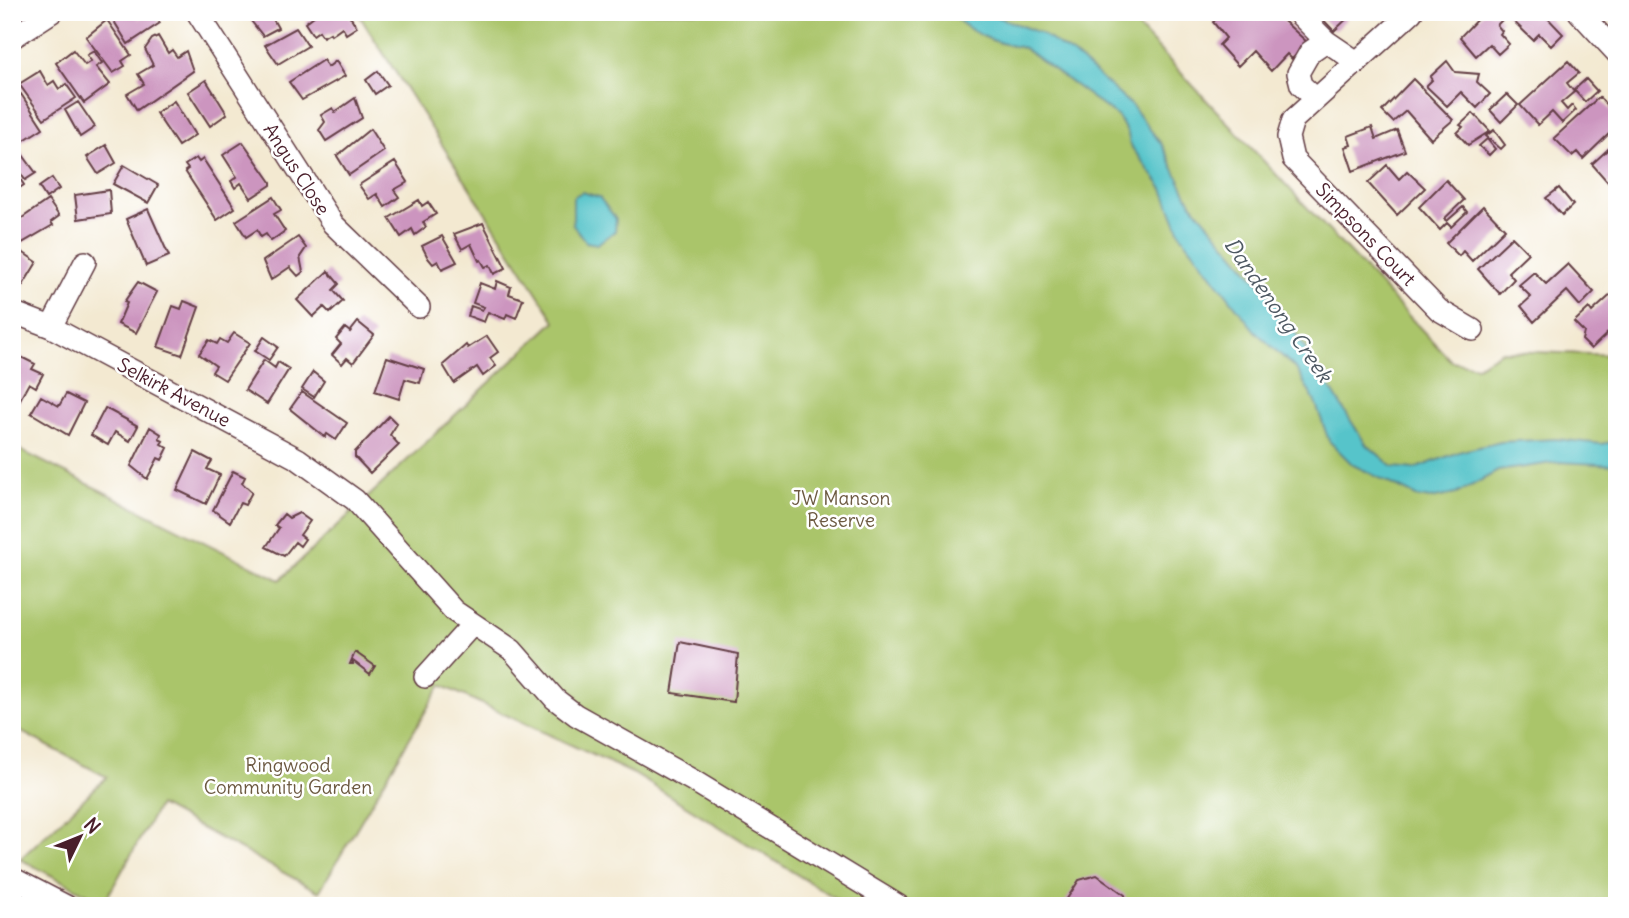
<svg xmlns="http://www.w3.org/2000/svg" width="1629" height="918" font-family="Delius,sans-serif">
<style>
.green{fill:#aac56b;stroke:#7a724b;stroke-width:2}
.water{fill:#56c4ca;stroke:#50727a;stroke-width:2}
.building{fill:#cc95bf}
.lines{fill:none;stroke-linecap:round;stroke-linejoin:round}
.minor-casing{stroke:#633d44;stroke-width:24}
.minor{stroke:#fff;stroke-width:21}
.labels{text-anchor:middle;stroke-width:5;stroke-linejoin:round;paint-order:stroke}
.street-label{font-size:19px;fill:#4a1f2b;stroke:#fff}
.park-label{font-size:19px;fill:#6c5941;stroke:#fff}
.water-label{font-size:21px;font-style:italic;fill:#4e5963;stroke:#fff}
</style>
<rect width="100%" height="100%" fill="#fff"/>
<filter id="ink" filterUnits="userSpaceOnUse"><feTurbulence type="fractalNoise" baseFrequency=".0143" numOctaves="2"/><feDisplacementMap in="SourceGraphic" scale="14" xChannelSelector="R" yChannelSelector="G"/><feConvolveMatrix kernelMatrix="1 2 1 2 8 2 1 2 1" color-interpolation-filters="sRGB"/></filter>
<filter id="wash" filterUnits="userSpaceOnUse"><feTurbulence type="fractalNoise" baseFrequency=".00686" numOctaves="4" result="noise"/><feDisplacementMap in="SourceGraphic" scale="28" xChannelSelector="R" yChannelSelector="G"/><feGaussianBlur stdDeviation="1.57" result="paint"/><feColorMatrix in="noise" values="0 0 0 0 0 0 0 0 0 0 0 0 0 0 0 0 0 1.4 0 .05"/><feComposite in="paint" operator="in"/></filter>
<g filter="url(#wash)">
<rect width="100%" height="100%" fill="#f3e9d1"/>
<!-- green -->
<path class="green" d="M357 12H1124L1451 361 1477 366 1502 351 1617 355V906H848L634 774 441 685 319 892 159 805 104 903 20 859 107 777 12 727V446L280 580 555 321Z"/>
<!-- water -->
<path class="water" d="M950 12H985L1040 33 1078 58 1132 106 1162 145 1191 203 1277 304 1365 443 1393 467 1414 469 1462 451 1501 442 1556 439 1602 444 1617 441V465L1559 462 1498 471 1456 494 1430 499 1418 497 1353 465 1329 441 1316 404 1297 370 1255 331 1181 235 1163 189 1130 145 1128 134 1118 117 1024 48C996 44 969 33 950 12Z
M582 192 599 197 616 219 615 231 597 244 586 242 573 225V197Z"/>
<g id="blocks">
<!-- building -->
<path class="building" d="M121 12H145L137 20 153 12 160 23 128 44 112 18Z
M244 12H269L278 28 263 36Z
M319 12H347L357 27 346 34 342 27 331 35 330 33 323 37 319 31 313 35 305 23Z
M1224 12H1274L1308 43 1292 59 1287 54 1271 71 1253 51 1238 66 1219 45 1226 38 1213 22Z
M1316 12H1354L1334 31Z
M1484 12H1495L1502 20 1497 25 1502 31 1500 34 1509 44 1498 54 1489 44 1476 56 1460 37Z
M1504 12H1542L1563 34 1551 46 1539 34 1533 40Z
M107 20 131 55 122 61 125 66 113 73 86 37Z
M296 28 308 46 278 64 265 45Z
M158 36 168 53 172 50 177 57 186 51 193 71 137 110 127 94 144 84 138 74 153 65 145 49 152 39Z
M73 50 85 65 91 61 87 55 94 51 102 63 96 67 110 84 84 103 56 63Z
M323 60 328 67 336 61 345 76 302 100 289 82Z
M1447 61 1455 72 1479 74 1477 82 1490 94 1477 108 1461 92 1447 106 1426 86 1432 80 1430 77Z
M1568 61 1579 73 1567 83 1574 92 1561 103 1567 110 1572 105 1576 110 1562 123 1552 112 1538 125 1520 105Z
M40 71 48 85 54 81 59 89 66 84 76 98 44 119 19 84Z
M378 71 388 85 375 94 366 80Z
M1413 79 1453 120 1431 139 1406 111 1393 122 1382 111Z
M1586 79 1597 91 1585 102 1574 90Z
M206 80 227 114 210 126 188 92Z
M21 94 43 128 18 144 12 136V99Z
M1507 94 1518 105 1501 122 1490 110Z
M1599 97 1615 114 1612 118 1617 126 1583 159 1577 152 1572 156 1554 138Z
M355 98 362 118 326 141 319 130 325 122 321 115 333 108 335 112Z
M174 101 195 135 178 146 156 113Z
M78 102 95 127 80 137 65 110Z
M1473 113 1490 131 1468 145 1457 133 1463 127 1460 125Z
M1372 127 1376 139 1397 130 1405 151 1353 171 1345 147 1351 145 1348 136Z
M370 129 384 151 349 175 337 156Z
M1494 130 1505 145 1501 149 1486 136Z
M1487 139 1495 149 1489 155 1479 146Z
M12 140 36 173 25 180 12 160Z
M1617 141V185L1613 188 1592 164Z
M243 142 271 182V185L251 198 241 183 235 188 231 181 237 177 223 155Z
M106 145 116 163 98 174 87 157Z
M196 158 199 162 203 159 235 208 217 220 185 171 188 169 185 165Z
M395 162 408 182 394 190 399 197 385 207 377 194 369 199 359 185Z
M124 165 158 185 148 203 113 184Z
M1387 165 1399 179 1407 171 1425 188 1397 215 1368 183Z
M12 167 24 185 12 193Z
M52 178 59 189 46 198 39 187Z
M1446 180 1464 200 1444 219 1447 221 1463 207 1467 212 1451 227 1447 223 1440 230 1419 207Z
M1559 188 1573 205 1562 215 1546 198Z
M109 190 111 214 78 219 75 195Z
M273 197 281 210 274 214 285 231 271 241 266 234 261 237 257 230 246 237 236 221Z
M48 200 59 216 51 222 53 225 22 243 12 225Z
M419 200 422 206 428 202 436 214 423 222 426 227 415 235 412 229 401 237 389 218Z
M1483 206 1505 229 1472 261 1463 251 1459 256 1446 243Z
M148 209 169 256 146 266 126 219Z
M483 223 506 268 494 274 490 265 485 267 481 260 479 261 471 244 462 249 454 234Z
M442 236 457 262 442 269 438 261 433 264 428 258 422 246Z
M298 237 306 248 300 257 303 272 298 276 290 267 271 280 263 261Z
M1512 237 1528 253 1508 272 1514 279 1500 294 1478 269Z
M12 245 37 262 23 285 14 279 12 282Z
M1568 264 1594 292 1580 306 1567 291 1534 322 1521 306 1531 297 1519 285 1534 272 1546 284Z
M328 271 339 284 333 290 343 301 330 313 324 307 313 317 297 300Z
M497 281 511 287 509 294 523 299 516 318 507 314 505 319 488 312 484 322 468 316 471 306 482 310 484 307 473 303 480 283 495 289Z
M138 282 157 292 136 333 118 324 127 303 124 302Z
M1615 291 1617 324 1591 349 1582 340 1584 332 1574 322 1589 308 1592 312Z
M184 301 199 307 182 355 158 347 173 306 181 309Z
M358 322 374 335 353 363 347 358 342 364 332 355 341 344 336 339 345 328 350 332Z
M234 333 250 343 225 380 212 372 216 366 199 354 209 340 217 344 220 339 227 343Z
M487 336 498 352 490 358 496 366 483 376 477 367 454 383 443 365 466 345 468 348Z
M264 337 278 347 269 360 255 351Z
M19 356 35 364 32 369 43 374 36 387 29 383 18 403 12 401V369Z
M387 357 424 369 420 383 405 379 399 399 375 391Z
M264 360 275 368 278 362 289 369 267 404 245 390Z
M313 372 324 381 314 397 302 389Z
M302 392 347 423 336 440 327 434 325 437 290 409Z
M66 394 84 403 68 435 31 413 41 396 59 406Z
M105 408 138 426 130 441 115 432 108 445 91 435Z
M389 416 397 424 390 435 399 445 370 473 355 457V452Z
M150 427 161 434 159 439 163 441 161 444 168 448 162 460 158 458 147 479 131 466Z
M195 452 212 461 207 469 220 475 206 504 177 490Z
M233 471 245 477 242 483 252 492 245 505 240 503 230 522 213 510Z
M299 513 310 521 300 535 305 539 300 546 295 542 284 556 266 547 279 528 275 525 284 514 289 518Z
M680 642 738 654 734 702 672 693Z
M355 652 375 666 370 674 353 661V664H350Z
M1097 875 1125 895 1127 906H1071L1065 902 1079 880Z"/>
</g>
</g>
<g filter="url(#ink)">
<use href="#blocks" fill-opacity="0" stroke="#633d44" stroke-width="2"/>
<g class="lines">
<defs>
<path id="minor" d="M197 12 333 224 419 307
M1297 12 1326 41 1357 62
M1412 12 1293 120 1288 137 1293 159 1439 310 1473 330
M1579 12 1617 53
M12 38 52 12
M1316 99 1301 85 1298 73 1310 52 1326 41
M12 312 51 327 298 459 355 500 454 611 512 650 555 699 576 715 692 780 899 906
M51 327 85 262
M425 677 472 625
M12 878 66 906"/>
</defs>
<!-- minor casing -->
<use href="#minor" class="minor-casing"/>
<!-- minor -->
<use href="#minor" class="minor"/>
</g>
</g>
<g class="labels">
<!-- street labels -->
<g class="street-label">
<text transform="translate(297 169) rotate(57)" y="7">Angus Close</text>
<text transform="translate(1366 234) rotate(46)" y="7">Simpsons Court</text>
<text transform="translate(174 392) rotate(28)" y="7">Selkirk Avenue</text>
</g>
<!-- park labels -->
<g class="park-label">
<text x="841" y="505">JW Manson<tspan x="841" dy="22">Reserve</tspan></text>
<text x="288" y="772">Ringwood<tspan x="288" dy="22">Community Garden</tspan></text>
</g>
<!-- water labels -->
<g class="water-label">
<text transform="translate(1278 310) rotate(55)" y="7">Dandenong Creek</text>
</g>
</g>
<!-- margin -->
<rect width="1629" height="918" fill="none" stroke="#fff" stroke-width="42"/>
<!-- north arrow -->
<g transform="translate(80 837) rotate(47)" stroke="#ffffff" stroke-width="5" paint-order="stroke">
<path d="M0-5L12 26L0 18L-12 26Z" fill="#4a1f2b"/>
<text y="-10" font-size="19" font-weight="bold" text-anchor="middle" fill="#4a1f2b">N</text>
</g>
</svg>
